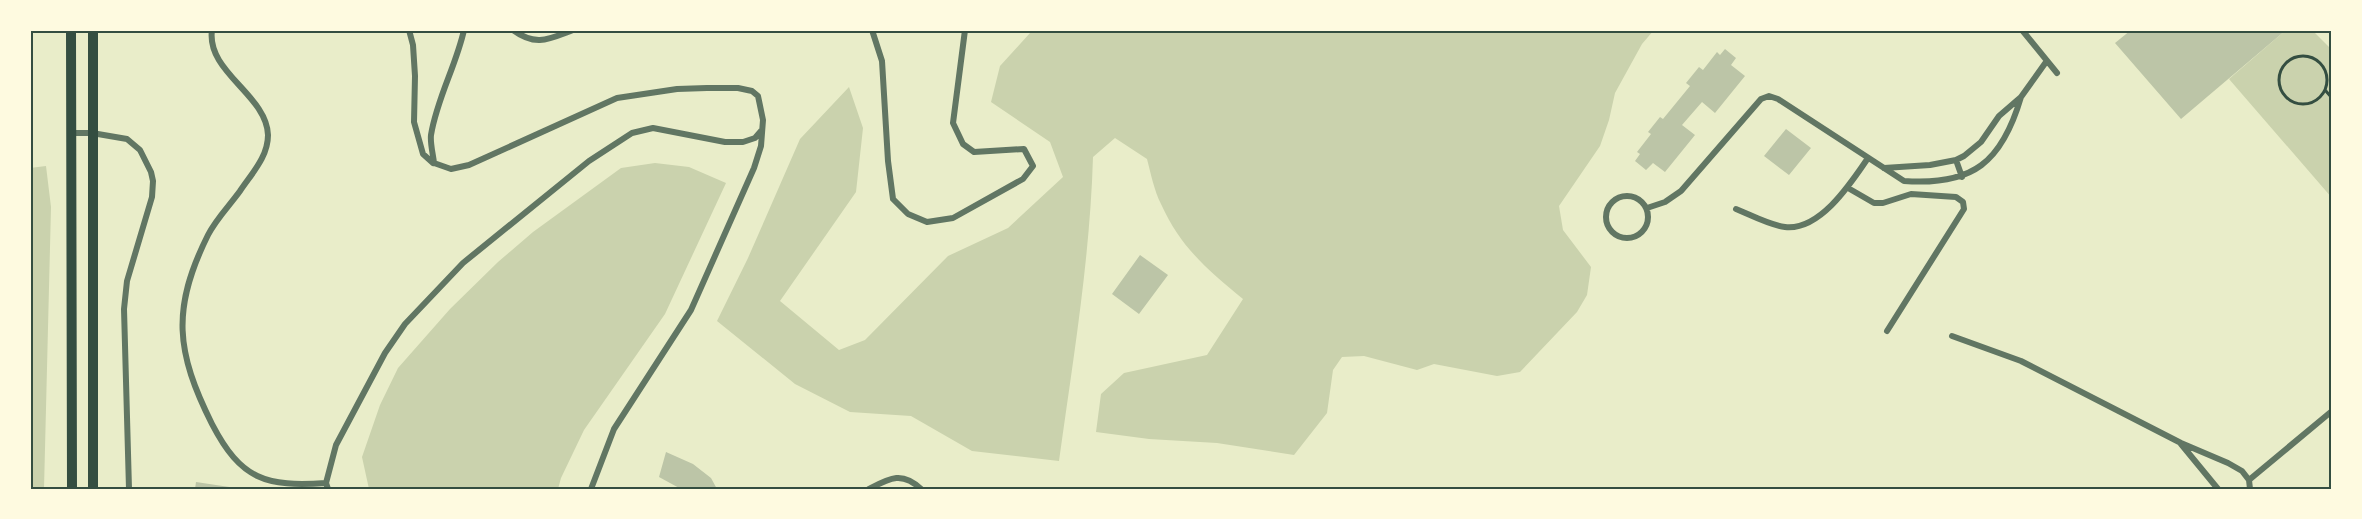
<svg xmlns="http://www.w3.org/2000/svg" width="2362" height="519" font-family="'Public Sans',sans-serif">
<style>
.green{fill:#cad2ad}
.building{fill:#bcc5a7}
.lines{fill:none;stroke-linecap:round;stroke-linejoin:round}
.path{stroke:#344e41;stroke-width:3}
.minor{stroke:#617663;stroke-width:6}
.secondary{stroke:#344e41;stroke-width:10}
.neatline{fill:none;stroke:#344e41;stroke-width:2}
</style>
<rect width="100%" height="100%" fill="#e9edc9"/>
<!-- green -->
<path class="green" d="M1041 30H1654L1642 44 1615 93 1609 120 1600 146 1559 206 1563 230 1591 267 1587 295 1577 312 1520 372 1497 376 1434 364 1417 370 1364 356 1342 357 1333 370 1327 413 1294 455 1217 443 1149 439 1096 432 1101 394 1124 373 1207 355 1243 299C1207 269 1181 248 1161 204 1154 190 1151 174 1147 159L1115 138 1093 157C1090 259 1073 360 1059 461L972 451 911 416 850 412 795 384 717 321 748 258 800 139 849 87 863 128 856 192 780 301 839 350 865 340 948 256 1008 228 1063 177 1050 142 991 102 1000 66 1030 33Z
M2286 30H2312L2332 50V198L2229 79Z
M655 163 689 167 726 183 665 314 584 430 561 478 558 489H369L362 457 380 405 398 368 450 309 498 262 533 232 621 168Z
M46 166 51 207 44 489H30V168Z"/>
<!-- building -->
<path class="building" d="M2131 30H2286L2181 119 2115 43Z
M1725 49 1736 58 1731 65 1745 76 1715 113 1702 102 1682 125 1695 135 1665 172 1653 163 1646 170 1635 161 1640 154 1637 152 1651 134 1648 132 1660 117 1663 119 1690 86 1686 83 1699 67 1703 70 1717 52 1720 55Z
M1786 129 1811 148 1789 175 1764 156Z
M1140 255 1168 275 1139 314 1112 294Z
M666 452 693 464 711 478 717 489H681L659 477Z
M196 482 236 488 235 489H195Z"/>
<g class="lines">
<!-- path -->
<path class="path" d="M2279 80a24 24 0 1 1 48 0a24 24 0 1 1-48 0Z
M2325 90 2332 98"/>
<!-- minor -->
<path class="minor" d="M212 30C206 72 267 95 268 135 268 157 252 173 240 191 230 205 216 219 208 235 171 309 176 352 212 424 241 480 266 487 326 483
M409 30 413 45 415 76 414 122 423 154 433 163
M464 30C456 66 437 98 431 135 430 143 433 154 434 163L451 169 469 165 617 98 677 89 707 88H738L752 91 758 96 763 120 761 146 754 168 691 310 614 429 591 489
M513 30C536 47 549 39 573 30
M872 30 882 61 888 161 893 199 908 214 927 222 953 218 1023 179 1033 166 1024 149 974 152 963 144 953 123 965 30
M2022 30 2057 73
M2330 30 2332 32
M70 133H92L127 139 140 150 151 172 153 181 152 197 127 281 124 309 129 489
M1956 160 1962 177
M1884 168 1930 165 1956 160 1964 156 1981 142 1999 116 2021 97 2046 62
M1848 188 1874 203H1883L1911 194 1956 197 1963 202 1964 209 1887 331
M1606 217a21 21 0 1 1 42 0a21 21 0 1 1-42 0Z
M1647 208 1665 202 1681 191 1761 99 1769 96 1778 99 1904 181C1973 186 2002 162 2021 97
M1736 209C1751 215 1769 225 1785 227 1820 231 1851 183 1868 158
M1952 336 2021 361 2181 443 2228 463 2242 471 2249 480 2250 489
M2181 444 2218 489
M2249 480 2332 411
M328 489 326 483 336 445 385 353 405 324 463 263 589 161 632 133 653 128 725 142H743L755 138 761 131
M869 489C890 478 902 471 921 489"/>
<!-- secondary -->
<path class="secondary" d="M71 30 72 489
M93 489V30"/>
</g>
<!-- border -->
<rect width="2362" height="519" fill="none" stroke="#fefae0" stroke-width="63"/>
<rect x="32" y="32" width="2298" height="456" class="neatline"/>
</svg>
